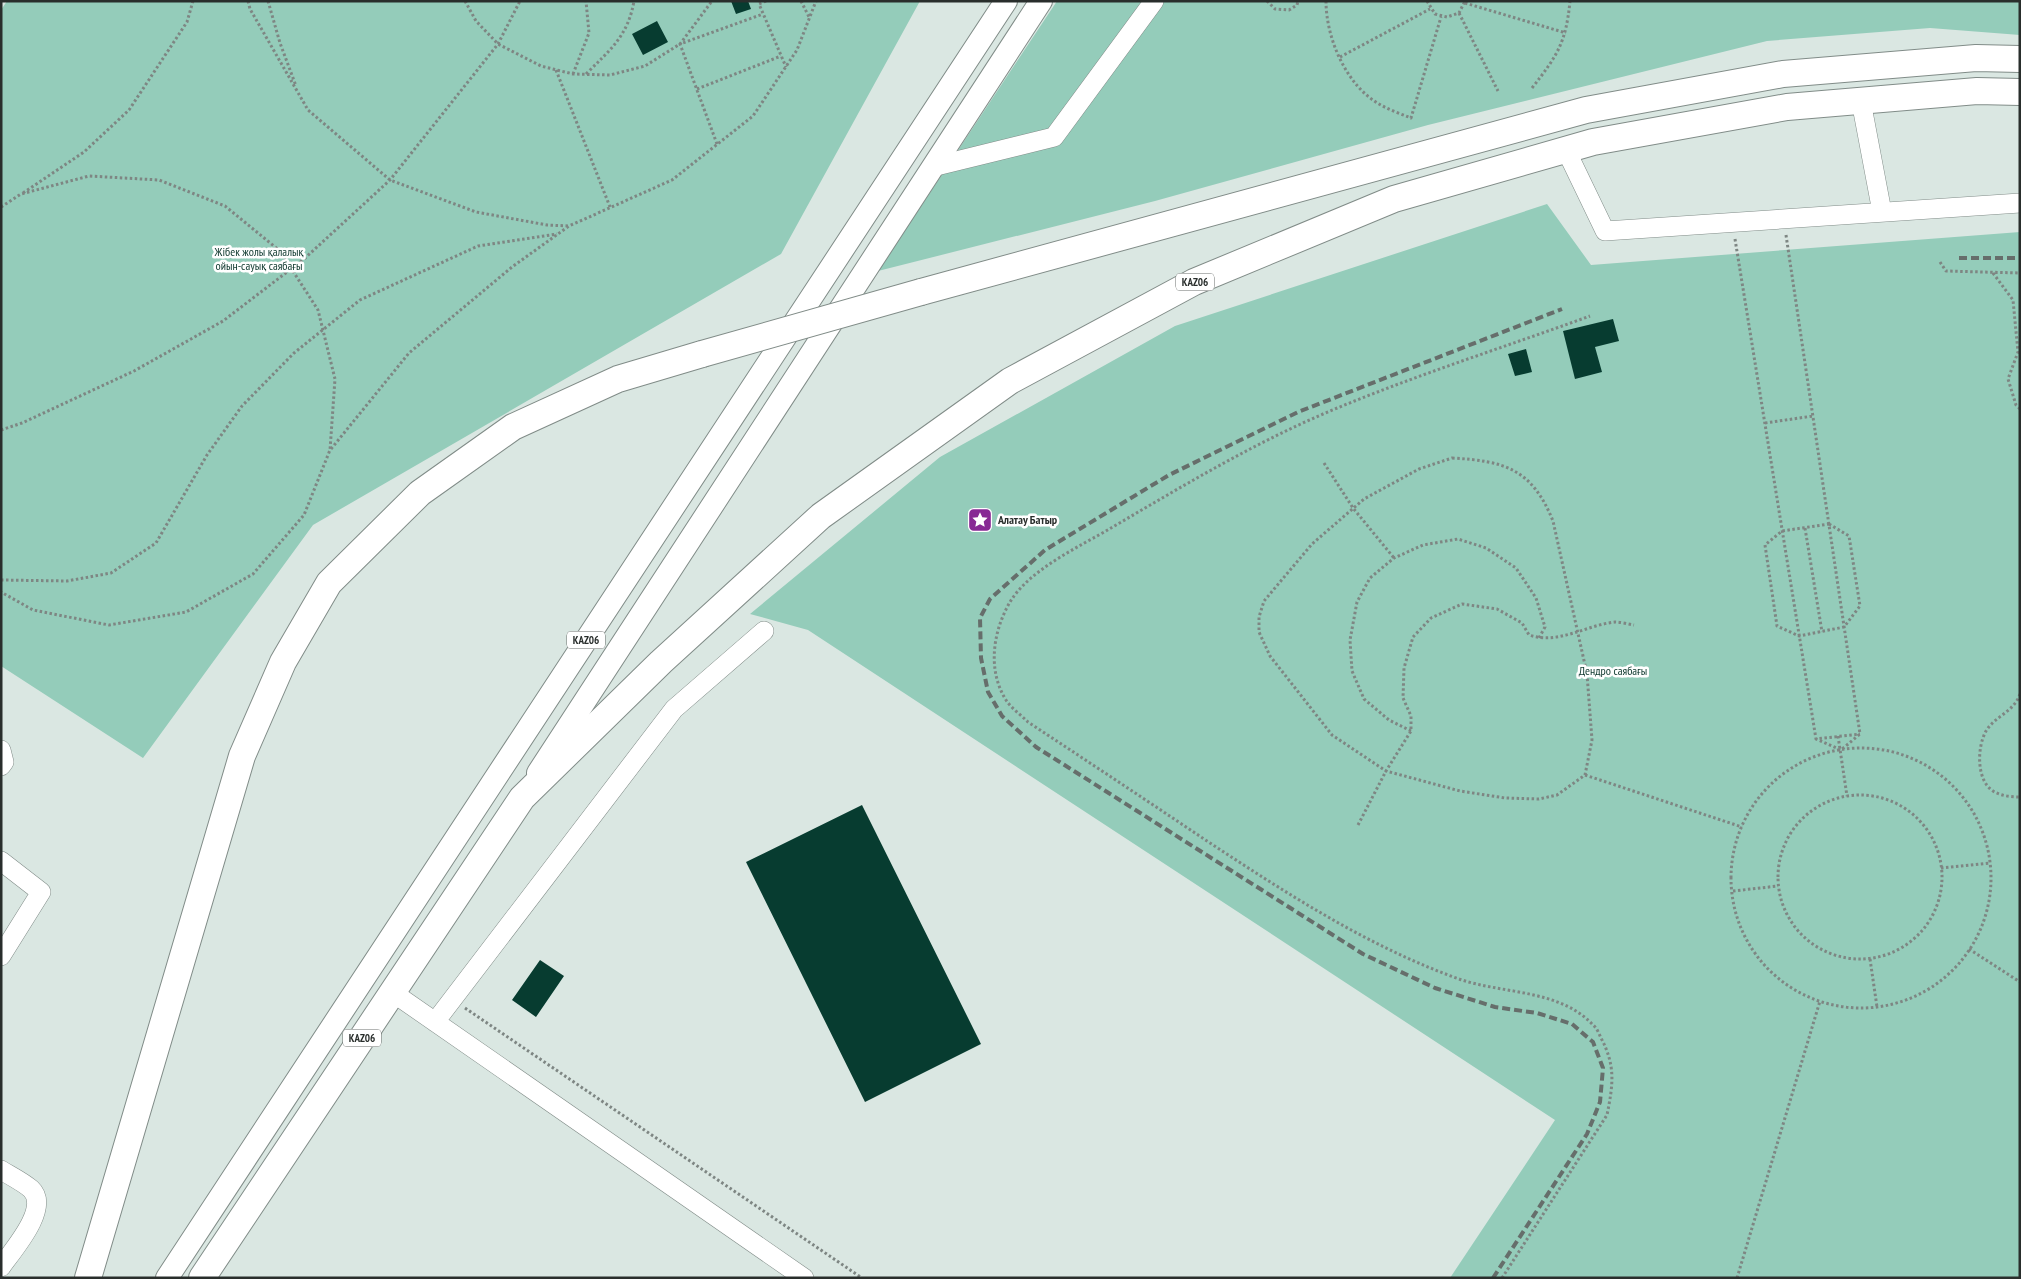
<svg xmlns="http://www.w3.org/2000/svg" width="2021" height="1279" font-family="'PT Sans Narrow',sans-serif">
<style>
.park{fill:#94ccba}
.building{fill:#073c30}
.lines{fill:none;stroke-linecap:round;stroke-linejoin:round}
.minor-casing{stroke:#818c88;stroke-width:20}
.major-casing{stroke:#818c88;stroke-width:24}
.highway-casing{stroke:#818c88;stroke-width:28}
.path{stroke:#7e8683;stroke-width:3;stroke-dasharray:2.5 2.5;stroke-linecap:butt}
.minor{stroke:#fff;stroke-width:19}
.major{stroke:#fff;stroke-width:22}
.highway{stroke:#fff;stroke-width:26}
.rail{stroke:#666e6b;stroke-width:4;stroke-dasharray:8 4;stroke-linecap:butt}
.highway-bridge-casing{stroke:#818c88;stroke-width:28;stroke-linecap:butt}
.highway-bridge{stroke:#fff;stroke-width:26}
.labels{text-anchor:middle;stroke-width:5;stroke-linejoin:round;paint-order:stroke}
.shield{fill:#fff;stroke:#696d6b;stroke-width:1}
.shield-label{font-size:11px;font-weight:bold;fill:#292e2c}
.park-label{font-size:12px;fill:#0d372d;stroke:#fff}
.poi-label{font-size:12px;font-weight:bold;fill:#292e2c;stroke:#fff;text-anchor:start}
</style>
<rect width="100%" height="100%" fill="#dae7e2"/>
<!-- park -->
<path class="park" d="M7 1H920L781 254 313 525 143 758 1 666V10Z
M1057 1H2020V35L1930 28 1767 41 1428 125 1155 201 878 271Z
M1547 204 1591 265 2020 232V1278H1450L1555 1120 808 630 750 614 940 457 1175 326Z"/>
<!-- building -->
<path class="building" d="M731 1H748L751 9 736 14Z
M657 21 668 42 643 55 632 34Z
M1613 319 1619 341 1595 347 1602 372 1575 379 1563 331Z
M1526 349 1532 372 1515 376 1508 354Z
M862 805 981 1044 865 1102 746 862Z
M540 960 564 976 536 1017 512 1000Z"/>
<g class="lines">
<defs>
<path id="minor" d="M1861 101 1882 212
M1566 150 1605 231 2020 203
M932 167 1054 137 1154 1
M1 750 4 762 1 766
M1 861 41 892 1 956
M392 992 804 1278
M435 1022 674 709 764 631
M1 1170C11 1176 23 1182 31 1189 51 1208 12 1251 1 1267"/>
<path id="major" d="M538 773 1041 1
M167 1278 1006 1"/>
<path id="highway" d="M921 292 1586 110 1783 74 1976 58 2020 59
M88 1278 242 756 283 662 329 583 420 493 513 427 618 379 702 354
M202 1278 522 798 661 662 821 516 1010 381 1194 282 1394 199 1593 142 1787 107 1977 91 2020 92"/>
</defs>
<!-- minor casing -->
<use href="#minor" class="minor-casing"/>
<!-- major casing -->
<use href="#major" class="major-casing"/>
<!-- highway casing -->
<use href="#highway" class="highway-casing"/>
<!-- path -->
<path class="path" d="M248 1 250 9 308 110 390 180 476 212 547 225 569 226
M268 1 280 43 296 86
M465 1 476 21 498 44 541 66 573 74 610 75 645 66 680 44 712 1
M766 1 759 4 786 67
M801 1 809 17
M1267 1 1275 9 1289 10 1297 5 1298 1
M1326 1C1326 38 1346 85 1379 104 1389 110 1401 114 1411 118L1441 17
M1427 1 1435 14 1447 17 1459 13 1465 1
M1465 3 1566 33
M1459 13 1498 91
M1340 57 1430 9
M556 70 610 207
M573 74 589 33 586 1
M586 74C610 50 628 36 634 1
M1532 88C1557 56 1566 43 1570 1
M697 89 781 56
M717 144 680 44 763 14
M23 193 84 152 129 110 187 22 193 1
M1 207 21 194 89 176 159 180 225 206 280 251 318 310 335 379 330 450 304 515 253 574 186 612 109 625 33 610 1 592
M1786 235 1860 734 1841 750 1816 739
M1735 239 1816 739 1860 734
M1940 262 1946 271 2020 273
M1993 273 2013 300 2018 352 2008 379 2016 405 2020 409
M1765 423 1813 416
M1 430 22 423 134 371 223 321 304 259 390 180 498 44 520 1
M331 449 409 353 512 267 569 226 672 180 753 116 797 50 816 1
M1452 458C1505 461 1532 469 1553 521L1587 674 1592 740 1585 775 1557 795 1539 799 1505 798 1460 791 1386 771 1332 735 1270 656 1259 632V617L1264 601 1312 544 1364 499 1419 469Z
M1324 463 1353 508 1394 558
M1829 524 1849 536 1860 606 1844 627 1799 636 1777 626 1765 545 1782 531Z
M1805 528 1822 632
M1 580 67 581 111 573 156 543 207 455 242 406 294 353 360 300 478 246 557 234
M2020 694C2014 712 1995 716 1986 731 1977 747 1976 780 1993 791 2001 796 2011 797 2020 797
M1411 731 1389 720 1364 699 1352 671 1350 640 1357 602 1370 578 1394 558 1423 545 1458 539 1486 548 1516 568 1536 598 1545 627 1539 638
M1838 736 1847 796
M1731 878a130 130 0 1 1 260 0a130 130 0 1 1-260 0Z
M1585 775 1742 827
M1778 877a82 82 0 1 1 164 0a82 82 0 1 1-164 0Z
M1358 825 1386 771 1411 731V716L1403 698 1404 668 1413 637 1431 618 1462 604 1497 609 1522 623 1529 635C1559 645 1586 625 1615 622 1621 622 1628 624 1634 625
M1941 868 1990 863
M1733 891 1778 886
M1969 949 2020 982
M1870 959 1877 1007
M465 1008 862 1278
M1502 1278 1607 1115C1613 1085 1616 1066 1601 1038 1599 1034 1597 1028 1593 1025 1560 989 1502 994 1459 979 1367 946 1286 893 1204 839 1146 800 1087 761 1028 722 1021 715 1011 708 1006 700 987 670 993 631 1010 602 1030 569 1079 547 1111 528 1181 487 1249 446 1323 414 1410 377 1502 348 1590 316
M1737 1278 1820 1001"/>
<!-- minor -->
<use href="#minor" class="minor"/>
<!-- major -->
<use href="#major" class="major"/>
<!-- highway -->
<use href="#highway" class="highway"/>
<!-- rail -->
<path class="rail" d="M1959 258H2020
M1493 1278 1587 1134 1600 1102 1603 1068 1593 1042 1572 1024 1537 1013 1495 1007 1435 988 1363 954 1036 747 1002 716 988 692 981 658 980 618 990 599 1045 550 1169 475 1298 412 1562 309"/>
<defs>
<path id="highway-bridge" d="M702 354 921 292"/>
</defs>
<!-- highway-bridge casing -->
<use href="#highway-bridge" class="highway-bridge-casing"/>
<!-- highway-bridge -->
<use href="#highway-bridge" class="highway-bridge"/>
</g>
<!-- icons -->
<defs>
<symbol id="sight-square" viewBox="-11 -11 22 22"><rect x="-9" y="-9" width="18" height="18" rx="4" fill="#872994" stroke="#fff"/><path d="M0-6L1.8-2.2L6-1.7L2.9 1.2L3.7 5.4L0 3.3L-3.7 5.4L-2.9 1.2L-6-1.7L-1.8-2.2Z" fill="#fff"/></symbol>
</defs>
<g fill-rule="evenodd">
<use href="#sight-square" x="966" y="506" width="28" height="28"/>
</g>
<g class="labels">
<!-- shield labels -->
<g class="shield">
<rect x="1176" y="273.5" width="38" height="17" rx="4"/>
<rect x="567" y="631.5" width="38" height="17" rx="4"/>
<rect x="343" y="1029.5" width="38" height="17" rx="4"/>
</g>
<g class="shield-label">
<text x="1195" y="286">KАZ06</text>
<text x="586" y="644">KАZ06</text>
<text x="362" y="1042">KАZ06</text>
</g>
<!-- park labels -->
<g class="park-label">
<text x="259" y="256">Жібек жолы қалалық<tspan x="259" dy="14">ойын-сауық саябағы</tspan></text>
<text x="1613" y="675">Дендро саябағы</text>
</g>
<!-- poi labels -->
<g class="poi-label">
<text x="998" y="524">Алатау Батыр</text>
</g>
</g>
<!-- border -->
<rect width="2021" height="1279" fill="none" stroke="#292e2c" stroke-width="5"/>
</svg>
